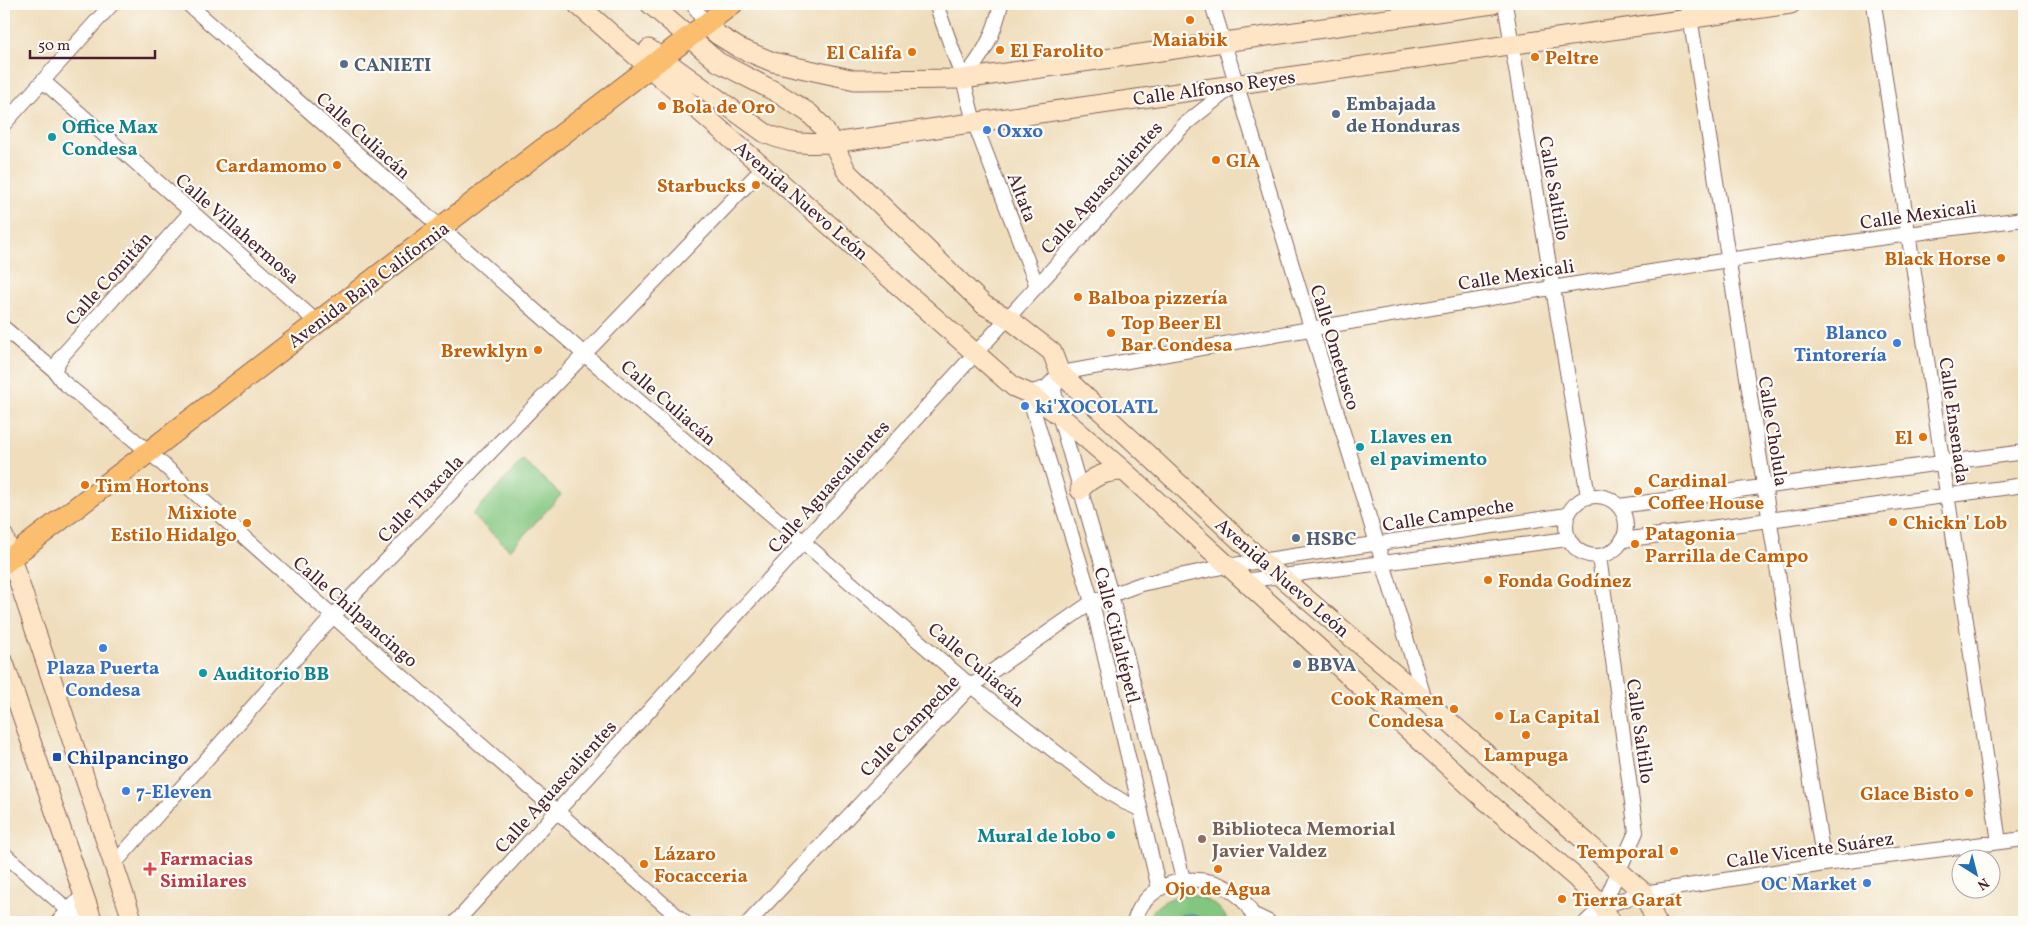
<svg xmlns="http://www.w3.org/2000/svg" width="2028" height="926" font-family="Vollkorn,serif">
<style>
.green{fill:#83c67f;stroke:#667255}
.water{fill:#68a2d8;stroke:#596082}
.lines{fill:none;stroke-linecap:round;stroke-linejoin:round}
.street-casing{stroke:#84625d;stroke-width:16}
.secondary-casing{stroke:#84625d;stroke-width:21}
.primary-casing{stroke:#84625d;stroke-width:23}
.street{stroke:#fff;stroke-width:14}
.secondary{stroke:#fde5c5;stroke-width:19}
.primary{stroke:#fabe6e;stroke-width:21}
.food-dot{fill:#e8710a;stroke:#fdfcf7;stroke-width:2}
.service-dot{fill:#5c6f8a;stroke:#fdfcf7;stroke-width:2}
.shop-dot{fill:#3f7fe0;stroke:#fdfcf7;stroke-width:2}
.culture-dot{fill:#0f9aa8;stroke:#fdfcf7;stroke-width:2}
.transit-dot{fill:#1a4fb4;stroke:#fdfcf7;stroke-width:2}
.education-dot{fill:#8d6e63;stroke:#fdfcf7;stroke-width:2}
.health-dot{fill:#e0444e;stroke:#fdfcf7;stroke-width:2}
.labels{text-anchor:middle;stroke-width:4.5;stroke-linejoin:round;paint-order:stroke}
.food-label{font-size:19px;font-weight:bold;fill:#c56008;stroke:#fdfcf7;text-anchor:start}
.service-label{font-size:19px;font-weight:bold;fill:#4e5e75;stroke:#fdfcf7;text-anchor:start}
.street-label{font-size:19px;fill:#4a1f2b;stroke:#fdfcf7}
.culture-label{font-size:19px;font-weight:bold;fill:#0d838f;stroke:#fdfcf7;text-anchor:start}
.shop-label{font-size:19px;font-weight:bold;fill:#366cbe;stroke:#fdfcf7;text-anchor:start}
.transit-label{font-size:19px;font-weight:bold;fill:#164399;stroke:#fdfcf7;text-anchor:start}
.education-label{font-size:19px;font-weight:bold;fill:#785e54;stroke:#fdfcf7;text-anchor:start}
.health-label{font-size:19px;font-weight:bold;fill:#be3a42;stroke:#fdfcf7;text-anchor:start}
</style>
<rect width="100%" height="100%" fill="#fdfcf7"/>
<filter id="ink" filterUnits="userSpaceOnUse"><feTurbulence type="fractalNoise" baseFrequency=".02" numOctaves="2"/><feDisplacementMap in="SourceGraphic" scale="10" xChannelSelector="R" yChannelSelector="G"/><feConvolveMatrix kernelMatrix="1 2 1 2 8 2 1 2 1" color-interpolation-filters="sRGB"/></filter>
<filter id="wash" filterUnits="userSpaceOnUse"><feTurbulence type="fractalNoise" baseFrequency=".0096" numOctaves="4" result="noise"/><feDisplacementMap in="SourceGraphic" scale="20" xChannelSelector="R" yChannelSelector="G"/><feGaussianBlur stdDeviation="1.12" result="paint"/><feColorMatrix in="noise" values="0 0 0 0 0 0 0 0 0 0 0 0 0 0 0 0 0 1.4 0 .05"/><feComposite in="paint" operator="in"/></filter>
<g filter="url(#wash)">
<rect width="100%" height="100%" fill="#efddbb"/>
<!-- green -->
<path class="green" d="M523 460 561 495 510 550 472 515Z
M1188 894C1205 898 1221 904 1228 922H1146C1154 904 1169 897 1188 894Z"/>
<!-- water -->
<path class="water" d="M1190 914 1199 917 1206 922H1168L1181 915Z"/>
</g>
<g filter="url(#ink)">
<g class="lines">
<defs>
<path id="street" d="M188 4 584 354 971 686 1103 789 1124 802 1140 809
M693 4 705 24
M936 4 963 79 974 122 1037 286
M1212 4 1425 700
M1505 4 1588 496
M1688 4 1824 864
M1874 4 1999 842
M963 79C984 55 994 35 1001 4
M43 81 318 323
M4 124 112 4
M4 328 54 370 62 381 149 452 333 616 684 922
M54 370 62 356 191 212
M1060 373C1381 316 1701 259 2024 219
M1060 373 1046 388 1028 393 1092 602 1159 889
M1059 376 1054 390 1059 415 1111 595 1183 879
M1566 526a30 30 0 1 1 60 0a30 30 0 1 1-60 0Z
M1619 506 2024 452
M1623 540 2024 485
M1243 581 1568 539
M4 854 82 922
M114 864 333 616 764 167
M1603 906 1644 893 1824 864 2024 839
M1252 914 1269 922
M58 922 83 895
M456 922 1184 125 1234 85
M749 922 971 686 1092 602 1141 584 1227 566 1567 515
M1134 922C1150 865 1238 866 1255 922
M1586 922 1603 906 1636 832 1599 556"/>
<path id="secondary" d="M577 4 1014 387 1028 393 1059 415 1124 471 1483 798 1575 877 1603 906 1611 922
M650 4 718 62 776 92 809 113 821 125 833 143 847 172 984 305 1008 318 1052 352 1060 373 1262 561 1411 688 1644 893 1656 922
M705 24 718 35 739 48 773 62 855 80 963 79 1493 4
M649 49 765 133C792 145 805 144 833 143L1791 4
M1080 490C1092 476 1106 471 1124 471
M4 537 133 922
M4 663 93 922"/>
<path id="primary" d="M4 563 732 4"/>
</defs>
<!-- street casing -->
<use href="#street" class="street-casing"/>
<!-- secondary casing -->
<use href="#secondary" class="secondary-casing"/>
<!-- primary casing -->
<use href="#primary" class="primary-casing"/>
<!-- street -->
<use href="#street" class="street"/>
<!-- secondary -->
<use href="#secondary" class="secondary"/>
<!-- primary -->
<use href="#primary" class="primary"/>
</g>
</g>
<!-- markers -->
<g class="food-dot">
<circle cx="1190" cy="20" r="5"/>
<circle cx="1000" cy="50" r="5"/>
<circle cx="912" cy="52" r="5"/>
<circle cx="1535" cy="57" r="5"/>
<circle cx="662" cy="106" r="5"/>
<circle cx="1216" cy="160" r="5"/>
<circle cx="337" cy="165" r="5"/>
<circle cx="756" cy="185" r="5"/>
<circle cx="2001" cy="258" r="5"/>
<circle cx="1078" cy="297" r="5"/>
<circle cx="1111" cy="333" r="5"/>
<circle cx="538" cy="350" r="5"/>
<circle cx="1923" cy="437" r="5"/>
<circle cx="85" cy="485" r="5"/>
<circle cx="1638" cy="491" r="5"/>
<circle cx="1893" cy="522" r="5"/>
<circle cx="247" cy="523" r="5"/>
<circle cx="1635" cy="544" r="5"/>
<circle cx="1488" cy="580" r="5"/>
<circle cx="1454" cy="709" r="5"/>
<circle cx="1499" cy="716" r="5"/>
<circle cx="1526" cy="735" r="5"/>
<circle cx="1969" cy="793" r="5"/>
<circle cx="1674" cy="851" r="5"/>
<circle cx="644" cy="864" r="5"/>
<circle cx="1218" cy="869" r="5"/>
<circle cx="1562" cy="899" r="5"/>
</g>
<g class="service-dot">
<circle cx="344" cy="64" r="5"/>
<circle cx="1336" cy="114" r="5"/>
<circle cx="1296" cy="538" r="5"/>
<circle cx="1297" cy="664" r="5"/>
</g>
<g class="shop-dot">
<circle cx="987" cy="130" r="5"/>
<circle cx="1897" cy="343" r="5"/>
<circle cx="1025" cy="406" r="5"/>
<circle cx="103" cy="648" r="5"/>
<circle cx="126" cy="791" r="5"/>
<circle cx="1867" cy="883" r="5"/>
</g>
<g class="culture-dot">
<circle cx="52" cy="137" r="5"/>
<circle cx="1360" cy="447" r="5"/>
<circle cx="203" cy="673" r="5"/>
<circle cx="1111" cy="835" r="5"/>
</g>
<rect class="transit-dot" x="52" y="752" width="10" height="10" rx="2.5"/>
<circle class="education-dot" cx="1202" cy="839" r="5"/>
<path class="health-dot" d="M147.5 861.5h5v5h5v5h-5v5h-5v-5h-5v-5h5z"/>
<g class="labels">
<!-- food labels -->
<g class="food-label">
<text x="1190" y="46" text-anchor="middle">Maiabik</text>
<text x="1010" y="57">El Farolito</text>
<text x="902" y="59" text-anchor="end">El Califa</text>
<text x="1545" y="64">Peltre</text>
<text x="672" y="113">Bola de Oro</text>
<text x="1226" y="167">GIA</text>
<text x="327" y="172" text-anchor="end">Cardamomo</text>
<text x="746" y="192" text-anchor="end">Starbucks</text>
<text x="1991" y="265" text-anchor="end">Black Horse</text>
<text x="1088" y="304">Balboa pizzería</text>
<text x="1121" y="329">Top Beer El<tspan x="1121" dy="22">Bar Condesa</tspan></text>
<text x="528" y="357" text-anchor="end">Brewklyn</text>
<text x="1913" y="444" text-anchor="end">El</text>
<text x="1648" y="487">Cardinal<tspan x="1648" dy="22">Coffee House</tspan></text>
<text x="95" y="492">Tim Hortons</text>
<text x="237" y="519" text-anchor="end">Mixiote<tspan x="237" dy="22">Estilo Hidalgo</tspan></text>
<text x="1903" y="529">Chickn' Lob</text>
<text x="1645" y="540">Patagonia<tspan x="1645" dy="22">Parrilla de Campo</tspan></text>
<text x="1498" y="587">Fonda Godínez</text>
<text x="1444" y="705" text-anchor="end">Cook Ramen<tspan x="1444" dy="22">Condesa</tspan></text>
<text x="1509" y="723">La Capital</text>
<text x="1526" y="761" text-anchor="middle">Lampuga</text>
<text x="1959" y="800" text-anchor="end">Glace Bisto</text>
<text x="1664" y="858" text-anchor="end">Temporal</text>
<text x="654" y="860">Lázaro<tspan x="654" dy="22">Focacceria</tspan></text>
<text x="1218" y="895" text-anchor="middle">Ojo de Agua</text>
<text x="1572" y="906">Tierra Garat</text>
</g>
<!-- service labels -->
<g class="service-label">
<text x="354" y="71">CANIETI</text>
<text x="1346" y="110">Embajada<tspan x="1346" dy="22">de Honduras</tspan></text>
<text x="1306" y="545">HSBC</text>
<text x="1307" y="671">BBVA</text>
</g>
<!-- street labels -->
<g class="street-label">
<text transform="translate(1214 87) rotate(-8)" y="7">Calle Alfonso Reyes</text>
<text transform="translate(364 135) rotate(42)" y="7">Calle Culiacán</text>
<text transform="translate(1101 187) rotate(-48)" y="7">Calle Aguascalientes</text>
<text transform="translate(1555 188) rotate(80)" y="7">Calle Saltillo</text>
<text transform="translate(1023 197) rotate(69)" y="7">Altata</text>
<text transform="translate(802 200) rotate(41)" y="7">Avenida Nuevo León</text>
<text transform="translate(1918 214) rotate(-8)" y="7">Calle Mexicali</text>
<text transform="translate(238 228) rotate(41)" y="7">Calle Villahermosa</text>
<text transform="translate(1516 274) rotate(-9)" y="7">Calle Mexicali</text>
<text transform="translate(108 278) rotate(-48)" y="7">Calle Comitán</text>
<text transform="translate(368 284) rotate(-37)" y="7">Avenida Baja California</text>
<text transform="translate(1336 347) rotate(73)" y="7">Calle Ometusco</text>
<text transform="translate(669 402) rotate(41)" y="7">Calle Culiacán</text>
<text transform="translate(1955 420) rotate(82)" y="7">Calle Ensenada</text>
<text transform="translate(1774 431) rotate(81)" y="7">Calle Cholula</text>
<text transform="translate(828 486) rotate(-48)" y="7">Calle Aguascalientes</text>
<text transform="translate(420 498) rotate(-46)" y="7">Calle Tlaxcala</text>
<text transform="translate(1448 514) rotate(-9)" y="7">Calle Campeche</text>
<text transform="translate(1283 577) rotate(41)" y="7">Avenida Nuevo León</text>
<text transform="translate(356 611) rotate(41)" y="7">Calle Chilpancingo</text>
<text transform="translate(1118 635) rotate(76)" y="7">Calle Citlaltépetl</text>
<text transform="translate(977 664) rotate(40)" y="7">Calle Culiacán</text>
<text transform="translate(909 725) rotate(-46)" y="7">Calle Campeche</text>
<text transform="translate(1641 731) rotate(82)" y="7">Calle Saltillo</text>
<text transform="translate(555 786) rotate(-48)" y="7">Calle Aguascalientes</text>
<text transform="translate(1810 849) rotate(-8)" y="7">Calle Vicente Suárez</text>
</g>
<!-- culture labels -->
<g class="culture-label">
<text x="62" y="133">Office Max<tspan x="62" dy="22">Condesa</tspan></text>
<text x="1370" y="443">Llaves en<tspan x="1370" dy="22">el pavimento</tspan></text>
<text x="213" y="680">Auditorio BB</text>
<text x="1101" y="842" text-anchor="end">Mural de lobo</text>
</g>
<!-- shop labels -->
<g class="shop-label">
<text x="997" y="137">Oxxo</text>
<text x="1887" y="339" text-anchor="end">Blanco<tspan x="1887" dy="22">Tintorería</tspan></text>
<text x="1035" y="413">ki'XOCOLATL</text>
<text x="103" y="674" text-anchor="middle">Plaza Puerta<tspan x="103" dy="22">Condesa</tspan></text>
<text x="136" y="798">7-Eleven</text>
<text x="1857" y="890" text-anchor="end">OC Market</text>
</g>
<!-- transit labels -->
<g class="transit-label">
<text x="67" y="764">Chilpancingo</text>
</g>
<!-- education labels -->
<g class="education-label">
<text x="1212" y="835">Biblioteca Memorial<tspan x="1212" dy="22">Javier Valdez</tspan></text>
</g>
<!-- health labels -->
<g class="health-label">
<text x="160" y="865">Farmacias<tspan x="160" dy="22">Similares</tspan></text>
</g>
</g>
<!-- margin -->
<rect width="2028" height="926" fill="none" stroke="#fdfcf7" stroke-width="20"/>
<!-- north arrow -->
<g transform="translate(1976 874) rotate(144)"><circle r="24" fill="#fdfcf7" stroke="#b5a4a5"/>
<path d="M0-4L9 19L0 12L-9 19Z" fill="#1f6fb2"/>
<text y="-8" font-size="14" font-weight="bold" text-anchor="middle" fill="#4a1f2b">N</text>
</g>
<!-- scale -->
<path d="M30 50v8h125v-8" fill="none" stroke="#4a1f2b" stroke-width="2.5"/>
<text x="38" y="50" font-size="15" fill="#4a1f2b" stroke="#fdfcf7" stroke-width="4" paint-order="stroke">50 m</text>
</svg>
